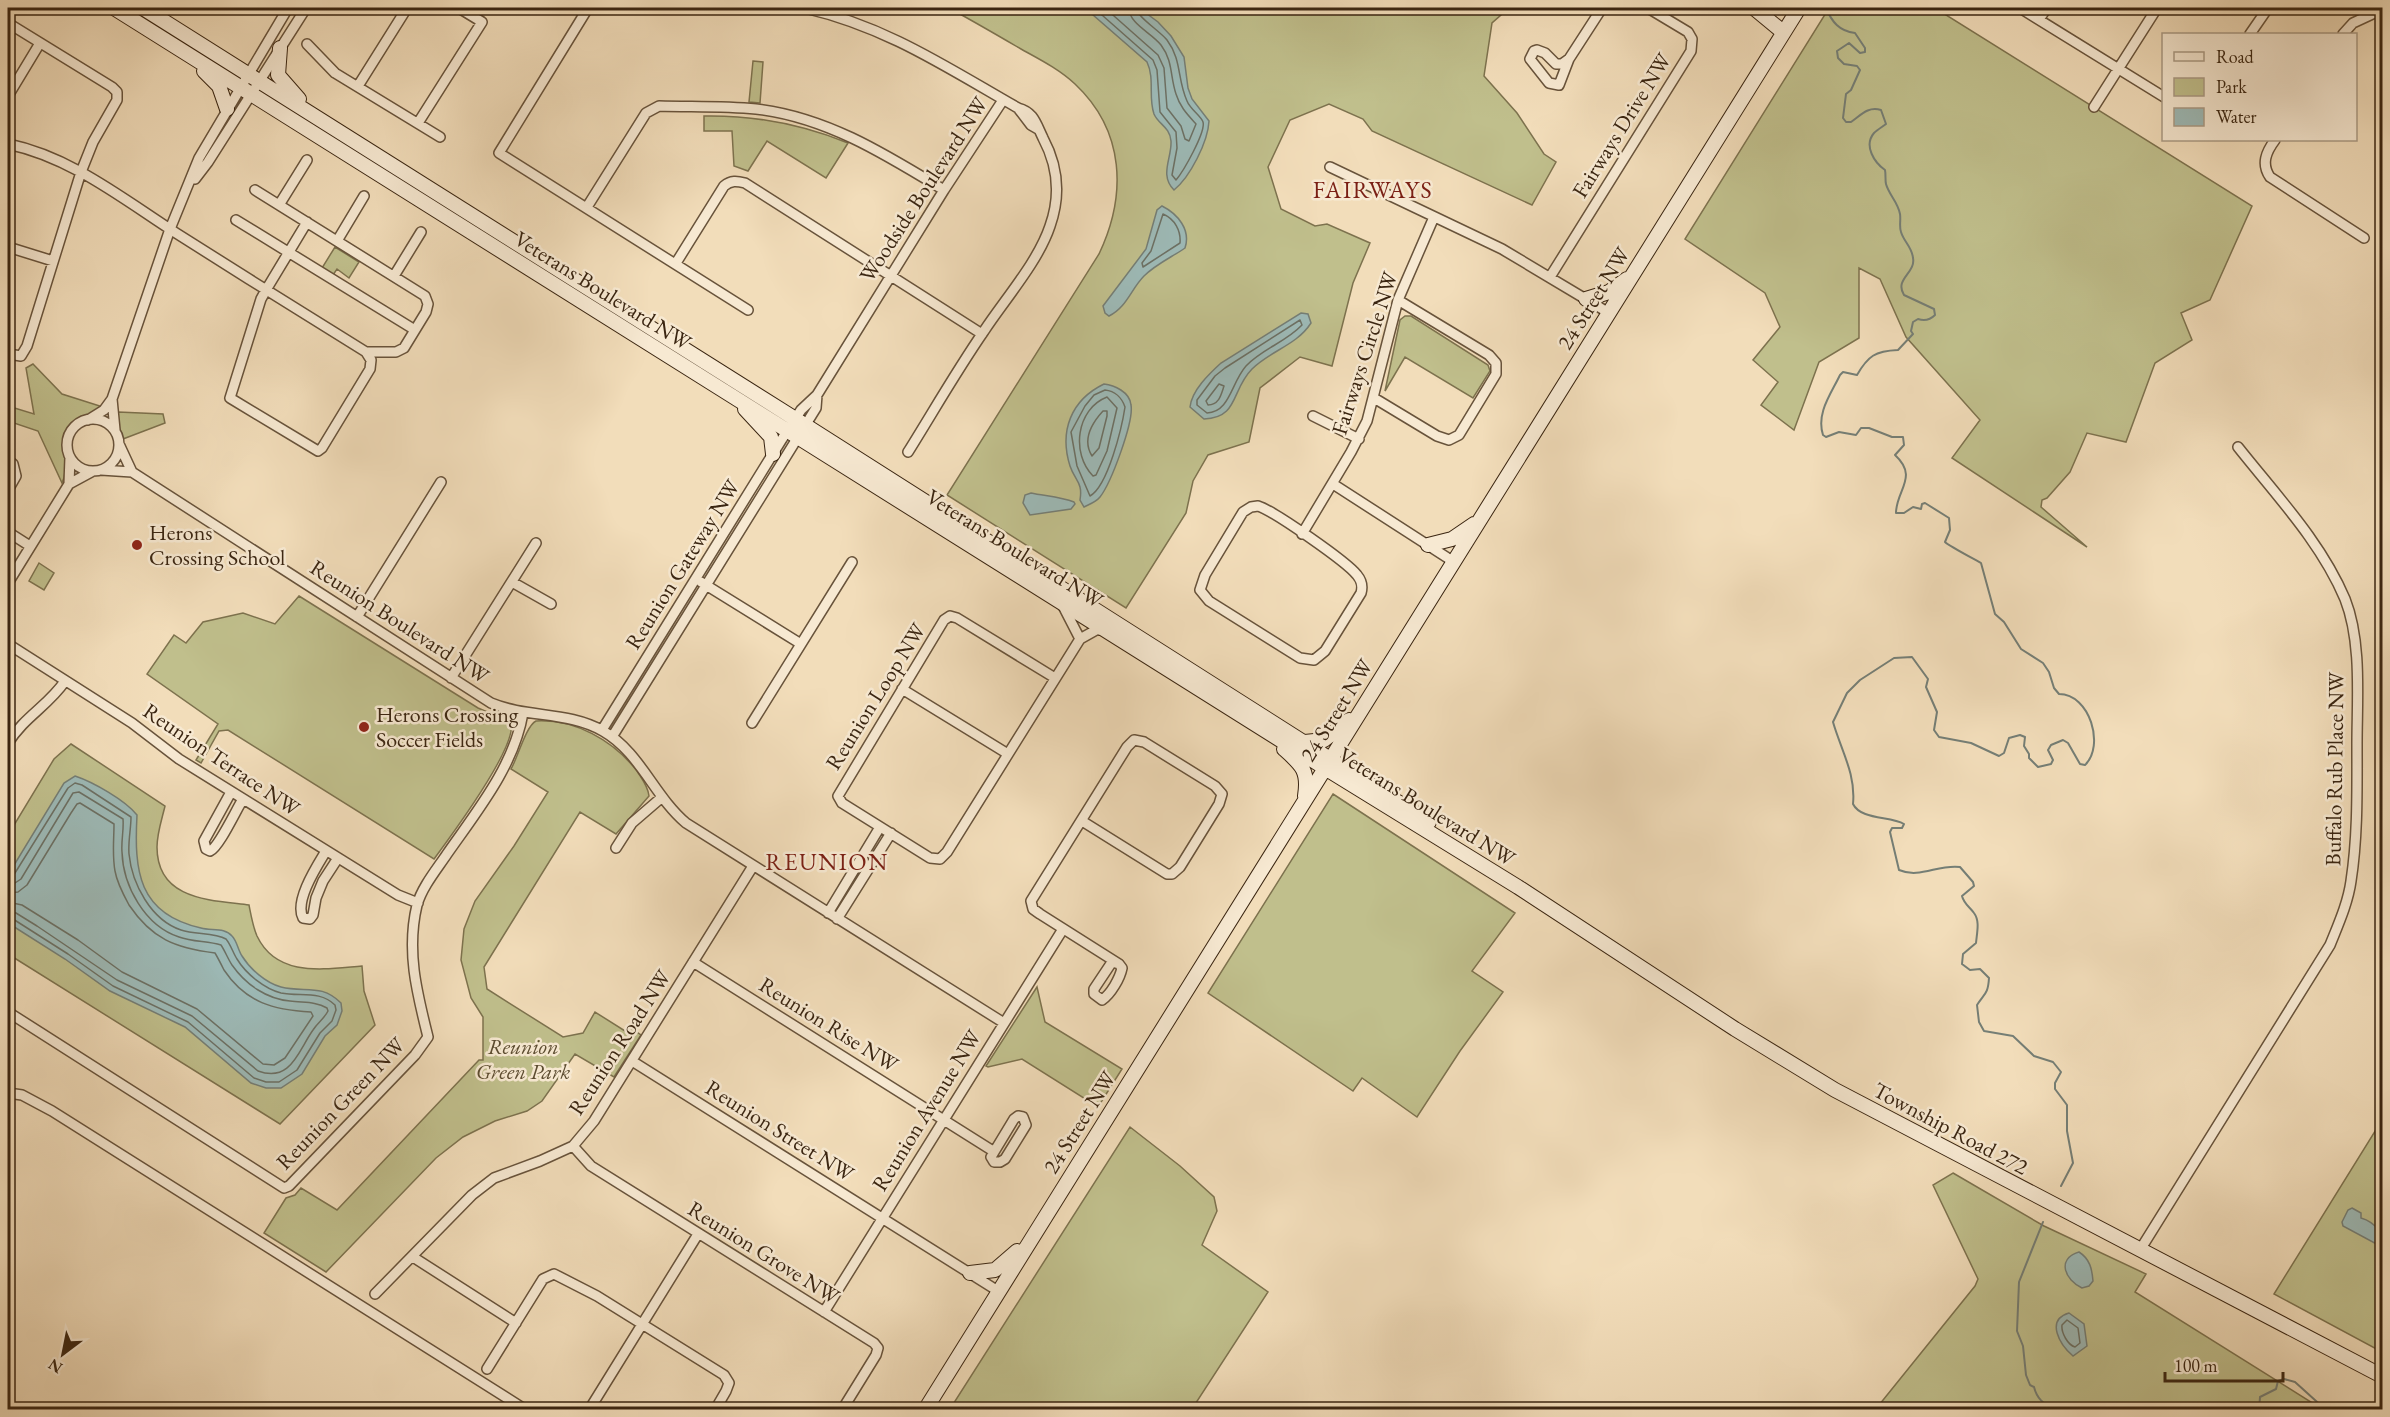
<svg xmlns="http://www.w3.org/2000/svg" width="2390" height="1417" font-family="'EB Garamond',serif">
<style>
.green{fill:#c0bf8c;stroke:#7d724e;stroke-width:1.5}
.water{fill:#9dbab7;stroke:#757e75;stroke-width:1.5}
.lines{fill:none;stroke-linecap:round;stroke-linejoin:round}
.shore{stroke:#6c7064;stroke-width:1.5}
.stream{stroke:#757e75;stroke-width:2}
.street-casing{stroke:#68533b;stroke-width:12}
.secondary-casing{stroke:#3a2511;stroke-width:16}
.street{stroke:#f7e9d2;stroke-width:9}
.secondary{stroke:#f7e9d2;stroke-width:14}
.poi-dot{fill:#8f2418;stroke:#f7e9d2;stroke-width:2}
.labels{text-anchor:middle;stroke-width:5;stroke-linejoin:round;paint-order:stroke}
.street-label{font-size:22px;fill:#3a2511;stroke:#f7e9d2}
.poi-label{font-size:22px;fill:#3a2511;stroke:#f7e9d2;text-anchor:start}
.park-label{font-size:22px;font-style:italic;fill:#5c4c30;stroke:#f7e9d2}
.neighbourhood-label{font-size:24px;letter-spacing:1.5px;fill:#7a1f14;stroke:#f7e9d2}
</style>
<rect width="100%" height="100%" fill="#f2ddba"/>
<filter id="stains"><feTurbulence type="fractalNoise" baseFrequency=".00333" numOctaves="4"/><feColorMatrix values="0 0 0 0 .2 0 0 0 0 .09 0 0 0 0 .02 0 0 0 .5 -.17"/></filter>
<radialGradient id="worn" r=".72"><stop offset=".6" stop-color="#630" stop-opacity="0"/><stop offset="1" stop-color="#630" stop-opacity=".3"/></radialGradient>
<!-- green -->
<path class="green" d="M949 8H1509L1492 23 1484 76 1517 113 1544 154 1556 162 1532 205 1372 131 1363 119 1329 104 1290 120 1268 167 1281 209 1315 226 1327 224 1370 243 1353 283 1332 366 1300 357 1260 388 1249 442 1208 455 1193 481 1186 513 1126 608 947 495 1099 254C1127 195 1125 131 1075 84 1059 69 1039 59 1021 49 997 35 973 21 949 8Z
M1829 8H1935L2252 206 2210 300 2181 313 2192 340 2155 363 2126 442 2087 433 2070 472 2047 498 2042 500 2041 507 2087 547 1952 458 1980 420 1906 337 1880 279 1859 268V338L1819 362 1794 430 1761 405 1778 382 1753 360 1780 327 1765 293 1685 239Z
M753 61 763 62 760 103 749 102Z
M704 116C756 115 801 124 848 143L826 178 767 141 748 171 734 166 732 131H704Z
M335 247 359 262 349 278 337 269 333 275 322 268Z
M1405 316H1411L1488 365 1490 371 1473 398 1405 357 1385 391 1400 320Z
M33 364 62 394 103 407C94 414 82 416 73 424 54 441 72 463 62 483L38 431 8 421V406L34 414 26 368Z
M118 412 163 414 165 423 123 439 117 424Z
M39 563 54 573 44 590 29 581Z
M299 596 478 708 511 722C518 746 451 836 434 859L228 730 219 731 201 763 196 760 218 724 147 674 174 635 186 643 203 622 243 613 275 624Z
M536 721C575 719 613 740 637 771 642 779 648 786 649 796L616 834 580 812 484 967 487 989 563 1037 583 1033 595 1012 625 1031 629 1027 641 1035 614 1077 575 1054 542 1101 527 1111 495 1121 463 1137 436 1158 326 1272 264 1233 286 1198 295 1195 301 1188 337 1210 479 1060H483V1017L471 998 461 960 464 929 475 901 514 846 548 792 511 769C518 757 526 726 536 721Z
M71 744 165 806C162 819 157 833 157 847 157 900 210 900 249 905 251 915 253 927 257 936 277 978 324 969 362 966L364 991 375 1025 280 1124 8 954V835L54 759Z
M1333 794 1515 913 1472 971 1503 992 1460 1051 1417 1117 1362 1078 1353 1091 1208 993Z
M1037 987 1045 1022 1122 1069 1098 1107 1022 1059 988 1067 986 1066Z
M1130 1127 1180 1166 1214 1197 1217 1211 1202 1245 1268 1292 1192 1409H950Z
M2377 1128 2382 1131V1352L2274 1294Z
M1953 1173 2044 1226 2146 1274 2135 1292 2322 1409 1875 1410 1975 1286 1978 1279 1933 1185Z"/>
<!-- water -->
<path class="water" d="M1085 8H1139L1158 22 1171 36 1184 57 1188 88 1192 99 1209 121C1208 142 1190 177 1174 190 1159 175 1172 158 1171 141 1170 127 1158 124 1154 114 1148 97 1155 79 1147 62Z
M1162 206C1178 214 1191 230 1185 248 1172 257 1156 264 1144 276 1131 289 1127 307 1109 316L1105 313 1103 306 1146 249 1157 210Z
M1301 313 1308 314 1311 323C1297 345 1270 351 1252 369 1231 390 1239 418 1204 419L1190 407C1192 390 1209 374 1221 363Z
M1104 384C1114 385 1130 392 1131 405 1134 422 1111 483 1100 497 1096 502 1090 504 1084 507L1080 500C1083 482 1075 481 1070 466 1059 431 1071 400 1104 384Z
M1031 493C1045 496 1061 497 1074 502L1075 504 1071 509 1030 515 1023 503 1025 495Z
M75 776C93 782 125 800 137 815 134 871 138 914 201 928 211 931 225 927 232 936 237 941 238 950 242 956 250 969 266 983 281 987 305 993 321 983 341 1003L342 1011 337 1025 325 1036 302 1074 281 1088H266L251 1083 185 1027 110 991 65 959 8 923V875L64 783Z
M2352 1208 2361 1213V1218C2369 1220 2376 1226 2381 1232L2379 1238 2382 1243V1247L2343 1226 2342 1222 2348 1210Z
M2079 1252C2090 1259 2092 1269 2093 1281L2089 1286 2082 1288C2065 1280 2056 1259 2079 1252Z
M2069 1313 2084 1324 2087 1346 2073 1356C2060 1345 2045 1320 2069 1313Z"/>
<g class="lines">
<!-- shore -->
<path class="shore" d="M1094 8 1153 60 1157 70 1160 112 1176 132 1177 148 1172 175 1176 180C1183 172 1206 132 1203 122 1201 116 1190 109 1187 101 1177 79 1182 60 1167 40 1160 31 1137 17 1136 8
M1105 8 1158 55 1164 68 1167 108 1181 126 1185 139 1189 141 1196 124C1187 114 1180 107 1176 94 1170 76 1173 61 1161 45 1152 33 1129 24 1129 8
M1163 214C1175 219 1181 231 1180 243L1143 267 1142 263 1151 251Z
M1300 320 1302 325C1286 342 1262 349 1246 366 1231 383 1230 412 1207 413L1197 405V400L1215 376 1225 368Z
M1219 384 1224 386C1221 395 1219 405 1208 405L1206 401Z
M1105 390C1115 391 1122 398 1125 407 1122 427 1108 486 1090 496L1077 466 1071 432 1085 406 1094 395Z
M1107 397 1117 408 1107 451 1096 475 1093 476C1071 454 1076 409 1107 397Z
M1103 411H1107V416L1099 448 1092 456C1082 440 1092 423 1103 411Z
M8 877 15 873 68 788 75 783 82 785 131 817C131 829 128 841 129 854 132 884 151 920 181 930 195 935 214 932 226 939 231 945 233 953 237 959 246 974 265 989 281 993 300 997 320 990 335 1005L336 1010 332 1021 320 1033 297 1070 279 1082H266L254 1078 188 1022 113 986 68 954 13 919 8 918
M8 884 15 883 21 879 73 793 79 792 123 819C124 830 121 841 122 852 123 886 145 926 179 937 193 942 207 941 221 945 225 951 228 959 232 965 246 985 267 999 290 1001 303 1003 315 1001 327 1008L328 1011C324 1019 318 1022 313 1030 298 1051 291 1083 258 1071L192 1016 117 980 37 926 16 913 8 911
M8 893 18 892 27 885 71 813 77 804 80 803 114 824C114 840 112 855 115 871 117 883 123 894 129 905 152 939 175 948 215 953 218 958 221 964 224 970 246 1003 274 1010 311 1012L313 1016 285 1058 274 1065 263 1064 197 1009 122 972 78 940 22 905 8 902
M2067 1320 2078 1328 2080 1343 2075 1347C2068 1345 2061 1333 2062 1325Z"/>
<!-- stream -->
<path class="stream" d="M1826 8C1832 22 1839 31 1855 33L1865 48V52L1860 53 1849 43 1837 51 1838 58 1844 64 1857 66 1860 70 1851 90 1846 94 1843 118 1846 122H1851C1861 115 1868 106 1881 110L1886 124C1882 127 1877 130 1874 133 1863 146 1875 163 1885 170 1886 175 1885 180 1886 184 1889 195 1898 202 1900 214 1901 220 1899 227 1901 232 1904 242 1912 247 1913 258 1916 273 1894 279 1904 295L1934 309 1935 315C1930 320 1924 321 1918 319L1913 322 1911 331 1913 334 1898 350C1875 351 1868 356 1857 375L1843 372 1840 375C1831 394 1816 413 1823 435L1826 437 1839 432 1856 435 1861 428H1869L1892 437H1903L1904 445 1895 455C1919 477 1896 490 1896 513H1904L1913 507 1921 509 1922 504 1925 503 1949 518 1950 530 1945 542C1949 546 1974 559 1981 563L1995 614 2004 622 2021 649 2043 663 2049 672 2054 688 2059 694C2090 694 2105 746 2085 765L2080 764 2068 743 2063 740 2051 745 2048 750 2053 760 2051 764 2038 767 2029 758V754L2024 746 2025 737 2020 735 2009 738 2004 753 1999 756 1971 743 1939 737 1934 730 1937 712 1926 687 1928 679 1912 657 1894 658 1860 680 1847 693 1833 722C1841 750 1856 774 1853 804 1861 820 1890 816 1904 824L1902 828H1892L1890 832 1899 870C1920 879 1938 864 1960 867L1973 882 1974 886 1962 896C1964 904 1969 906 1974 913 1980 921 1977 932 1976 943L1963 954 1962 964 1970 970 1980 969 1989 978C1988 994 1985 993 1977 1005L1979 1022 1984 1031 2013 1036 2034 1056 2053 1062 2061 1072 2055 1083V1089L2067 1105V1131L2073 1163 2061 1186
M2043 1222 2019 1282 2017 1331 2023 1346 2026 1375 2030 1385 2034 1387C2037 1399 2043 1403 2054 1410
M2259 1410 2260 1397 2276 1389 2278 1381 2284 1379 2295 1382 2326 1410"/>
<defs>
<path id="street" d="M588 8 499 153 748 310
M805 8C887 27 946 67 1018 108 1034 112 1036 124 1043 138 1058 166 1061 195 1050 226 1038 262 1005 299 984 331 957 370 933 412 908 452
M2020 8 2164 97
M2039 19 2047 8
M8 23 112 87 117 92V100L93 142 81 172 27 346 21 356 8 354
M2250 34 2268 8
M2343 34 2353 23 2381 10
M307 44 335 73 440 137
M1569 59 1562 64H1556L1545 53 1537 50 1534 51 1530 59 1549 83 1559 85 1569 59 1602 8
M358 86 407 8
M8 96 40 43
M2094 107 2157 8
M1018 108 1031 125 1038 129
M418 123 482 22 459 8
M2275 140C2266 152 2261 164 2270 177L2364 238
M8 144C71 157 123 199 176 233 239 273 303 313 366 352L371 360 370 369 322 448 318 451 230 398 261 299 266 290 307 222
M1330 167 1502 249 1609 313
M195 179 208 162 306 8
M255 190 425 296 428 304 426 312 404 348 396 352H366
M279 205 307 160
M587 207 646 113 659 106C691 107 724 106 756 109 826 117 885 154 944 190
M236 220 415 330
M337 241 364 196
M8 247 53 261
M676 263 724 186C731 180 737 181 745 183L982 334
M394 276 421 232
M1550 277 1691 51 1692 39 1688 32 1648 8
M1374 398 1437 436 1449 440 1459 435 1496 374V363L1489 355 1398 300
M112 399 115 430
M1313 416 1359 439
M67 445a26 26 0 1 1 52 0a26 26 0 1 1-52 0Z
M88 420 104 410 112 399 170 229 199 158 288 8
M119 444 132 472
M8 460 13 464 16 476 8 490
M101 470 132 472 491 703C527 718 568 711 603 731 640 752 654 796 686 823L1004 1023
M69 484 93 471
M1333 484 1454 562
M1258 506C1274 511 1347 562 1357 575 1362 581 1363 586 1361 593L1325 651 1314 660 1300 658 1209 601 1200 590 1205 575 1243 512 1251 507Z
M8 532 30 546
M1302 534 1351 452 1367 421 1398 300 1434 217
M512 582 551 604
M701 582 801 644
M8 583 69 484 70 457
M1063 606 1080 639
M357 617 441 482
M8 644 132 723 179 759 398 895 418 903
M451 678 536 543
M1055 678 957 618 950 616 944 620 838 796 842 803 930 858 940 859 947 852 1080 639 1096 630H1104
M902 689 1008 754
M752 723 852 562
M602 730 782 439 801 410 817 395 944 190 1003 100
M612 737 816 408 817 395
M8 743C24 717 49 705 65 681
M231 792 204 841 206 849 210 851C219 847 236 810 243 799
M1082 821 1167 874H1172L1180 867 1219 804 1222 794 1215 786 1144 742 1134 740 1127 747 1031 901 1033 909 1040 914 1119 964
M616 848 632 823 661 798
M326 851C317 866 294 901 303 918L310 919 313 915 316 898 323 881 338 858
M828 913 880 827
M837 919 891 833
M693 962 993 1151
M1112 962 1119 964 1122 968C1120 978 1111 994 1102 1000L1094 994V989Z
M8 1012 284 1188 289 1186 415 1055 428 1037C417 993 406 951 417 905 422 887 437 869 447 854 477 811 514 766 523 713
M632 1061 998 1291
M8 1093 22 1095 52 1111 526 1410
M1018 1116 1023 1117 1026 1125 1005 1159 1000 1162H994L991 1157 1014 1119Z
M573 1146 591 1166 874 1343 878 1348 876 1355 842 1410
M2140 1250 2330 945C2338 925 2348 903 2351 881 2358 835 2357 789 2357 744 2357 699 2362 642 2345 599 2321 542 2276 495 2238 447
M413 1257 516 1323
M375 1294 472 1195 494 1178 540 1161 573 1146 594 1121 753 866
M824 1312 1063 929
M487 1369 543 1279 554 1274 597 1296 724 1375 729 1383 726 1391 715 1410
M589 1410 698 1234"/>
<path id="secondary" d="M114 8 1325 768 1518 887 1735 1029 1835 1090 2382 1376
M143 8 789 415 1429 822
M1754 8 1783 32
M280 48 278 75 299 99
M204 71 219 86 227 109
M1586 299 1609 292 1627 279
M745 409 771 437 773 454
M1428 545 1452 539 1474 524
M1305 742 1324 740 1349 720
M1284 749C1302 765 1309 771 1305 796
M970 1273 995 1270 1017 1251
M925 1410 1799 8"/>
</defs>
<!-- street casing -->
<use href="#street" class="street-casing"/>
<!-- secondary casing -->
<use href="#secondary" class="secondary-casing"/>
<!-- street -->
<use href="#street" class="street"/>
<!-- secondary -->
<use href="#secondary" class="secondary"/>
</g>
<!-- markers -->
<g class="poi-dot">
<circle cx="137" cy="545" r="6"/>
<circle cx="364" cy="727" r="6"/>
</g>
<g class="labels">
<!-- street labels -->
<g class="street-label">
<text transform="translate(1621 125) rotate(-58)" y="8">Fairways Drive NW</text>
<text transform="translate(923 189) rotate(-57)" y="8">Woodside Boulevard NW</text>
<text transform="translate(603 290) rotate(32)" y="8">Veterans Boulevard NW</text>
<text transform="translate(1593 298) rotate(-58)" y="8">24 Street NW</text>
<text transform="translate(1364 353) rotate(-72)" y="8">Fairways Circle NW</text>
<text transform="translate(1015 548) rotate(32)" y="8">Veterans Boulevard NW</text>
<text transform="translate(682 564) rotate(-58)" y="8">Reunion Gateway NW</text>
<text transform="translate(400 621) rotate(33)" y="8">Reunion Boulevard NW</text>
<text transform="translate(875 696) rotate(-58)" y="8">Reunion Loop NW</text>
<text transform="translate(1336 710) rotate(-58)" y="8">24 Street NW</text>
<text transform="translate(222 759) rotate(34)" y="8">Reunion Terrace NW</text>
<text transform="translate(2334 769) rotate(-89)" y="8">Buffalo Rub Place NW</text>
<text transform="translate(1427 806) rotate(32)" y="8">Veterans Boulevard NW</text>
<text transform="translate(829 1024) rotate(32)" y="8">Reunion Rise NW</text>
<text transform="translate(619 1042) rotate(-57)" y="8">Reunion Road NW</text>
<text transform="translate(340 1103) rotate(-46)" y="8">Reunion Green NW</text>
<text transform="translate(926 1110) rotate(-58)" y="8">Reunion Avenue NW</text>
<text transform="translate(1079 1122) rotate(-58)" y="8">24 Street NW</text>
<text transform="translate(1951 1128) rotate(28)" y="8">Township Road 272</text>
<text transform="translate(780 1130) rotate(32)" y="8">Reunion Street NW</text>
<text transform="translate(764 1252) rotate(32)" y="8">Reunion Grove NW</text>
</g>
<!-- poi labels -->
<g class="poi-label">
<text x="149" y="540">Herons<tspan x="149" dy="25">Crossing School</tspan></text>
<text x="376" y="722">Herons Crossing<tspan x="376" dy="25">Soccer Fields</tspan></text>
</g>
<!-- park labels -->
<g class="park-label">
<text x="523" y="1054">Reunion<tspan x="523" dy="25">Green Park</tspan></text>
</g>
<!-- neighbourhood labels -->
<g class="neighbourhood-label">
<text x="1373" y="198">FAIRWAYS</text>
<text x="827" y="870">REUNION</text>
</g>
</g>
<!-- margin -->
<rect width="2390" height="1417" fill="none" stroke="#f2ddba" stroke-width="30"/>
<rect x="9" y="9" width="2372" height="1399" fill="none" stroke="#3a2511" stroke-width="3"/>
<rect x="15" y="15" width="2360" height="1387" fill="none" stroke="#3a2511" stroke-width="1.5"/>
<!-- legend -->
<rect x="2162" y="33" width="195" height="108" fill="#f7e9d2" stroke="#ab9b85" stroke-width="1.5"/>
<rect x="2174" y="52" width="30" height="9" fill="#f7e9d2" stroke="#ab9b85" stroke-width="1.5"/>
<text x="2216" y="63" font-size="18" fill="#3a2511">Road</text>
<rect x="2174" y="78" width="30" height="18" fill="#c0bf8c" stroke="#ab9b85" stroke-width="1.5"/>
<text x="2216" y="93" font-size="18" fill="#3a2511">Park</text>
<rect x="2174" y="108" width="30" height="18" fill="#9dbab7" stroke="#ab9b85" stroke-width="1.5"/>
<text x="2216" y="123" font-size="18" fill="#3a2511">Water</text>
<!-- north arrow -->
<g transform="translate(63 1354) rotate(212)" stroke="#f7e9d2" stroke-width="4.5" paint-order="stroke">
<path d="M0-4.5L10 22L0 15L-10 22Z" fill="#3a2511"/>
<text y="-9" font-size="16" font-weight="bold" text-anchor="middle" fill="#3a2511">N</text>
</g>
<!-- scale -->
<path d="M2165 1372v9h118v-9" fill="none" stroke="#3a2511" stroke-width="3"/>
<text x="2174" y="1372" font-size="18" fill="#3a2511" stroke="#f7e9d2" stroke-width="4.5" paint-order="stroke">100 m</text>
<rect width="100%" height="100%" filter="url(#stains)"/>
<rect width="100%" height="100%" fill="url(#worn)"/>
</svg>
